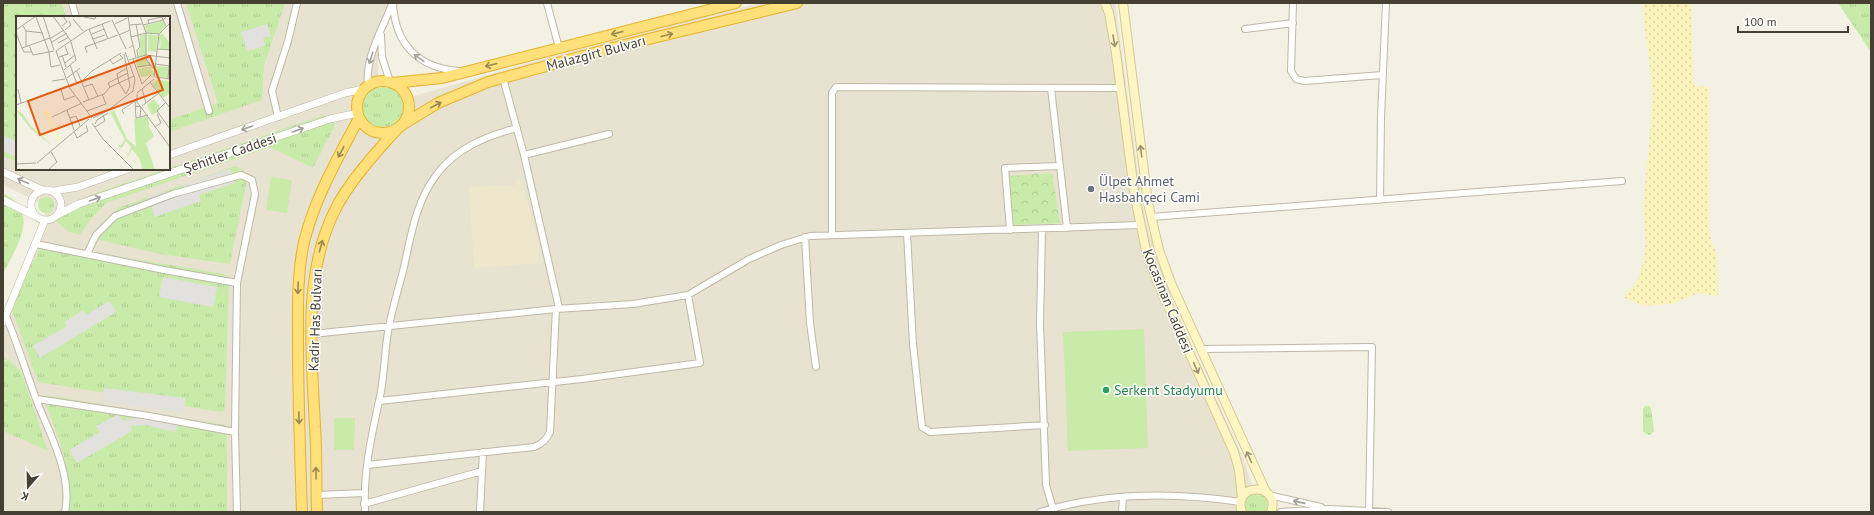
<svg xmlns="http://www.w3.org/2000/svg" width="1874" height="515" font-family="'PT Sans',sans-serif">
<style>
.residential{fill:#e8e2d1;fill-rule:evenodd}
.education{fill:#eee7cc}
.grass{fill:url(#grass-tufts)}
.sand{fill:url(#sand-dots)}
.park{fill:url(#park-crowns)}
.garden{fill:#c8eba9}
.parking{fill:#e3e1dd}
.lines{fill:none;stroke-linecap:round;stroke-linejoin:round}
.minor-casing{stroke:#bfb8a6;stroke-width:8}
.tertiary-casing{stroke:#bfb8a6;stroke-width:8}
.secondary-casing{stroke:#d6c990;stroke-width:10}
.trunk-casing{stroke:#e8b129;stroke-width:12}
.minor{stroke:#fff;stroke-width:6}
.tertiary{stroke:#fff;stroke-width:7}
.secondary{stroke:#fff5c2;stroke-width:8}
.trunk{stroke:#ffe07a;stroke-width:10}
.oneway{stroke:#998853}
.oneway2{stroke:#999173}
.oneway3{stroke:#a2a099}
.worship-dot{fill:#6b7280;stroke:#fff;stroke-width:1.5}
.leisure-dot{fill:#2e9e5b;stroke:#fff;stroke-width:1.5}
.labels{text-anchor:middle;stroke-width:3;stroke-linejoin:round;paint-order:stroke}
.street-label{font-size:14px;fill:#464033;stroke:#fff}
.worship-label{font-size:14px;fill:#5b616d;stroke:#fff;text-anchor:start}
.leisure-label{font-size:14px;fill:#27864d;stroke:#fff;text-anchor:start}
.inset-road{fill:none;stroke:#aeaa9d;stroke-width:1}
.view{fill:#e8590c;fill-opacity:0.15;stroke:#e8590c;stroke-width:2}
.inset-edge{fill:none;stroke:#464033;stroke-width:2}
</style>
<defs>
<pattern id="grass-tufts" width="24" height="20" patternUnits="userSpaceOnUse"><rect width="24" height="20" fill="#c8eba9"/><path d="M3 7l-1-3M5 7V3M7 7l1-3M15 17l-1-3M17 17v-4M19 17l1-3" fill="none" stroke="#adcb92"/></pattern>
<pattern id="sand-dots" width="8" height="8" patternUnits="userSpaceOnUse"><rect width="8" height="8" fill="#fbf3bc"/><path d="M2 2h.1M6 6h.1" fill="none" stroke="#d8d1a2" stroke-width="1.8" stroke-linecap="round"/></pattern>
<pattern id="park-crowns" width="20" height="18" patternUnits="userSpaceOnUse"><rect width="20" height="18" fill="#c8eba9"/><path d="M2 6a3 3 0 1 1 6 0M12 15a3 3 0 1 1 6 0" fill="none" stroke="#adcb92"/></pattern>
</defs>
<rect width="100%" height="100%" fill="#f3f0e4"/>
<!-- residential -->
<path class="residential" d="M3 3H393L384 25 379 50 378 74 383 105 543 59 760 3H1115L1141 197 1148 231 1177 313 1244 460 1258 506V512H3V315L40 232 47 206 3 185ZM17 17H169V169H17Z"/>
<!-- education -->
<path class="education" d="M522 179 543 263 474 268 469 187 516 185 515 180Z"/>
<!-- grass -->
<path class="grass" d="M3 3H62L66 17H17V162L3 156Z
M186 3H285L264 66 262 100 169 132V120L218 103Z
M1838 3H1871V52Z
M363 107a20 20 0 1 1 40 0a20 20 0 1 1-40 0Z
M324 115 334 120 335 125 313 168 270 147 106 203 89 221 80 235 67 231 55 220 79 201 93 194Z
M235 166 244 170 247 179 230 264 160 254 91 238 99 226 118 208Z
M3 193C42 212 16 247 3 274Z
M38 205a8 8 0 1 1 16 0a8 8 0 1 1-16 0Z
M45 244 224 274 229 277 225 410 221 412 38 382 12 310V302L41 246Z
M3 356 21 371 48 451 3 431Z
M45 395 225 425 227 427V512H67C75 474 57 434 44 399Z
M1645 406H1649L1651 408 1654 431 1650 435 1646 434 1643 431V409Z
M1256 493C1268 495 1269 501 1267 512H1246C1242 502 1246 496 1256 493Z"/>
<!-- sand -->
<path class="sand" d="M1642 3H1691L1694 86 1709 87V225L1711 240 1717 255 1718 296 1699 293 1671 304 1644 306 1623 297 1633 287 1639 277 1643 262 1646 242 1643 211 1653 95Z"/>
<!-- park -->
<path class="park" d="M1052 173 1060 223 1014 225 1009 176Z"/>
<!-- garden -->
<path class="garden" d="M271 177 292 180 287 213 266 210Z
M1144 329 1148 448 1068 451 1063 332Z
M334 418H355L354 450H334Z"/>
<!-- parking -->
<path class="parking" d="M267 24 271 36 263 38 265 46 247 51 241 32Z
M3 135 17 142V157L3 151Z
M230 169 235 183 199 195 201 201 155 217 148 197 168 191 170 197 185 192 183 184Z
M163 277 217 287 213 307 159 297Z
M109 301 116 312 40 358 33 346 67 326 65 322 83 310 86 315Z
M104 388 185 398 184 412 102 402Z
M138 410 179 417 176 432 144 425 131 426 132 431 77 463 69 450 100 432 96 426 119 414 122 420 136 418Z"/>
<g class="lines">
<defs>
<path id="minor" d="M72 3 76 17
M177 3 209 111
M393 3C395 44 418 68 459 71
M547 3 559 48
M1293 3 1291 71 1296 79 1304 81 1382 75
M1245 29 1293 23
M381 35 382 57 390 82
M503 78 524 155 559 308
M368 85C365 57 382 30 392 4
M1051 88 1067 228
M278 117 272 91 288 41 297 3
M524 155 609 134
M1380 200 1381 117 1386 3
M1151 217 1622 181
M1042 229 1040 324 1046 485 1054 512
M1010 230 1005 168 1060 166
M907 233 913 344 922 427 930 432 1045 425
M832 235V93L836 87 1121 88
M805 237 810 323 816 367
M36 244 164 270 237 283
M87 254 96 235 115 216 173 194 241 175 252 180 255 194 237 283 235 432 237 512
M6 316C17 343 26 371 36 399 49 433 73 475 65 512
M312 334 556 309 633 304 688 295 749 259 781 245 810 236 1140 225
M1201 349 1372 347 1369 511
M37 399 149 416 235 432
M379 401 582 379 700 363 688 295
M367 465 534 447C542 444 547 439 550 432L556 309
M317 495 364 493
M1269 495 1321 507
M364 504 482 471
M365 512C363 474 371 438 379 401 385 377 384 351 389 326 393 306 399 287 404 267 411 235 416 201 437 174 456 148 487 136 517 128
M480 512 483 452
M1040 512C1105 492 1174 492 1241 502
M1122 512 1123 497
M1281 512 1329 509 1388 512"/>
<path id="tertiary" d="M169 155 345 93 364 89
M3 172 42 190
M31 205a15 15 0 1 1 30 0a15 15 0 1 1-30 0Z
M54 191 78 187 128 169
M3 200 35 216
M59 214 79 204 330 119 358 113
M3 322 45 220"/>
<path id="secondary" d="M1105 3 1109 13 1116 53 1135 198 1146 250 1157 281 1234 452 1239 470 1242 498
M1123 3 1148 203 1159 250 1171 283 1266 492
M1242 512C1231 482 1282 482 1271 512"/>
<path id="trunk" d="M357 107a26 26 0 1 1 52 0a26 26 0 1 1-52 0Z
M392 83 442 78 736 3
M402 125 438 103 488 82 616 47 797 3
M302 512C300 454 298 397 298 339 298 307 297 274 304 242 315 197 338 158 359 118
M317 512C316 484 317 455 315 427 312 356 302 278 334 212 347 184 377 151 398 128"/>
</defs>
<!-- minor casing -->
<use href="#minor" class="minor-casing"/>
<!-- tertiary casing -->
<use href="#tertiary" class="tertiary-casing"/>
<!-- secondary casing -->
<use href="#secondary" class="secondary-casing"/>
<!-- trunk casing -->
<use href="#trunk" class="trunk-casing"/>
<!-- minor -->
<use href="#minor" class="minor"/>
<!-- tertiary -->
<use href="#tertiary" class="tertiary"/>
<!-- secondary -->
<use href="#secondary" class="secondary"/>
<!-- trunk -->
<use href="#trunk" class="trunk"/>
</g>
<!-- one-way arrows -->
<defs><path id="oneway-shaft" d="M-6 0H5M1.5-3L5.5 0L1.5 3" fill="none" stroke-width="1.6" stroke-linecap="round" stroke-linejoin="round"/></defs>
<g class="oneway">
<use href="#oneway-shaft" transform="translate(617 33) rotate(166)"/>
<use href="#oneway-shaft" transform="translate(667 35) rotate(-14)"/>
<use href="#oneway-shaft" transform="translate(491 65) rotate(166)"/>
<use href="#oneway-shaft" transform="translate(436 105) rotate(-27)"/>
<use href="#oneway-shaft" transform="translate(341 152) rotate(118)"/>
<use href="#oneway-shaft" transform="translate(321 246) rotate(-74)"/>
<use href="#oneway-shaft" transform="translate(298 288) rotate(92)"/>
<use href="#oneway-shaft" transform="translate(299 418) rotate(89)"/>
<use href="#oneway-shaft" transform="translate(316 473) rotate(-91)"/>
</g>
<g class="oneway2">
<use href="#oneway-shaft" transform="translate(1114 41) rotate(80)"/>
<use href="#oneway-shaft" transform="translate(1141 151) rotate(-97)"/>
<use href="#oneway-shaft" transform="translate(1196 368) rotate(66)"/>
<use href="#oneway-shaft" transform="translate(1249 457) rotate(-115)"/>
</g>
<g class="oneway3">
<use href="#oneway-shaft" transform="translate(371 58) rotate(107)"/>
<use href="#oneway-shaft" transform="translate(419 58) rotate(-145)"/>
<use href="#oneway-shaft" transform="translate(247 128) rotate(161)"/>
<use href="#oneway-shaft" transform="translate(298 130) rotate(-19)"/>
<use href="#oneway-shaft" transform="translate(23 181) rotate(-156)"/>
<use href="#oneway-shaft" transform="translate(95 199) rotate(-19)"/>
<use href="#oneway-shaft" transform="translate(1299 502) rotate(-167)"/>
</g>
<!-- markers -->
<circle class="worship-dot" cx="1091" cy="189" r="4"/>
<circle class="leisure-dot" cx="1106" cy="390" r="4"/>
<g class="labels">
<!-- street labels -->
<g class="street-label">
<text transform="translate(596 53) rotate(-15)" y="5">Malazgirt Bulvarı</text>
<text transform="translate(230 153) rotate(-19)" y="5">Şehitler Caddesi</text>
<text transform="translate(1168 301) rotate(68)" y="5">Kocasinan Caddesi</text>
<text transform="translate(315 320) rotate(-88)" y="5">Kadir Has Bulvarı</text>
</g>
<!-- worship labels -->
<g class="worship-label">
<text x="1099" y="186">Ülpet Ahmet<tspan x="1099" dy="16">Hasbahçeci Cami</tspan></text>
</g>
<!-- leisure labels -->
<g class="leisure-label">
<text x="1114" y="395">Serkent Stadyumu</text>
</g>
</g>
<!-- overview -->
<g transform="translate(16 16)">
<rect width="154" height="154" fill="#f3f0e4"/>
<path d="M146 5 150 10 142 18 131 17 128 10ZM147 14 146 17 154 27V34L144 33 145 23 142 33 143 21ZM130 18V39L123 41 124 20ZM132 18 142 20 140 36 132 35ZM129 40 134 49 122 52 119 43ZM135 50 138 59 125 61 122 53ZM140 50 153 51 152 62 140 60ZM141 64 154 65V77L147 82 136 67ZM138 83 144 91 142 96 136 99 131 89ZM0 94 7 98 15 110 37 130 15 113ZM98 94 111 123 120 131 118 103 132 100 133 111 138 120 130 127 139 154H127L123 142 116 133 110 144 115 131 110 125 106 132 103 131 102 129H105L109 124 94 96Z" fill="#c8eba9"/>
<path d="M33 93 36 107 44 124 42 126 27 96Z" fill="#fbf3bc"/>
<path class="inset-road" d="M27 0 38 34M37 0 55 25M112 0 115 21M124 0 130 17V43L138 53M20 1 33 36 35 51 44 49M68 1 79 3 80 0M57 3 67 15M96 4 110 33M86 8 92 23M99 8 111 2M120 8 124 31 121 34 122 41M133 8 132 4 146 1 147 4 151 0M114 9 126 8M127 9 147 4 150 10M7 10 10 15V30M46 10 51 6 47 0M73 13 81 33M0 14 20 0M49 14 55 9 53 5M10 15 27 17M0 17 6 32 34 22M76 18 88 13M103 19 114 14M35 22 48 14M77 23 89 19M36 26 51 17M42 27 53 21M13 29 17 39 38 35M117 29 120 42M6 32 8 36H16M113 32 117 29 115 21 130 17 143 18M141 33 154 34M40 35 71 14 94 5M40 35 53 70M109 36 119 63 117 75M71 37 69 31 102 19M108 38 114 70 110 78M46 39 50 51M43 41 52 38 49 30M117 43 126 68 135 59M94 44 97 48 100 46 107 42 104 39M113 44 130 39 154 42M49 47 59 39M139 48 154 50M54 49 61 68M121 51 135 49M48 54 60 44 55 26M61 55 73 84M138 61 143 18 154 7M139 61 154 63M51 62 64 52M152 63 154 40M36 65 49 63M134 66 154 92M103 67 101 58 111 52M103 67 110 78M53 71 65 66 76 55 105 37M53 71 76 102M68 71 76 68 82 80M94 71 92 67 112 57M2 73 5 87M45 73 48 84 59 80M126 73 130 87M121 77 138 63M121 78V86L154 131M67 86 88 78 94 71 118 60M150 86 141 95 154 113M0 89 51 71M120 90 125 91 124 101M126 90 143 77M51 94 58 114M71 95 90 88 86 78M108 98 106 94 119 85 120 102 132 99M36 101 66 87M54 102 60 100 64 110M77 102 91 95 117 75M76 107 87 123 118 154M79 108 81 104 92 97M79 111 89 105 87 99M139 111 145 107 141 98M58 115 61 122 72 115 70 109M21 147 73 103M0 148 20 147M32 154 41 146 35 136"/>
<path class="view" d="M134 40 147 74 24 119 12 85Z"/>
<rect width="154" height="154" class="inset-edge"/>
</g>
<!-- border -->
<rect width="1874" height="515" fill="none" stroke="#464033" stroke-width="8"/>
<!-- north arrow -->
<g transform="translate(28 487) rotate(200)" stroke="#ffffff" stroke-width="3" paint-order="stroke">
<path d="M0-3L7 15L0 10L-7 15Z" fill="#464033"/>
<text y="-6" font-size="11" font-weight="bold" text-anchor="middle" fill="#464033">K</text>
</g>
<!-- scale -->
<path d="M1738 26v6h110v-6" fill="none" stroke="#464033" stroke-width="2"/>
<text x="1744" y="26" font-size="12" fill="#464033" stroke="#ffffff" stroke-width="3" paint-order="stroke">100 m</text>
</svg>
